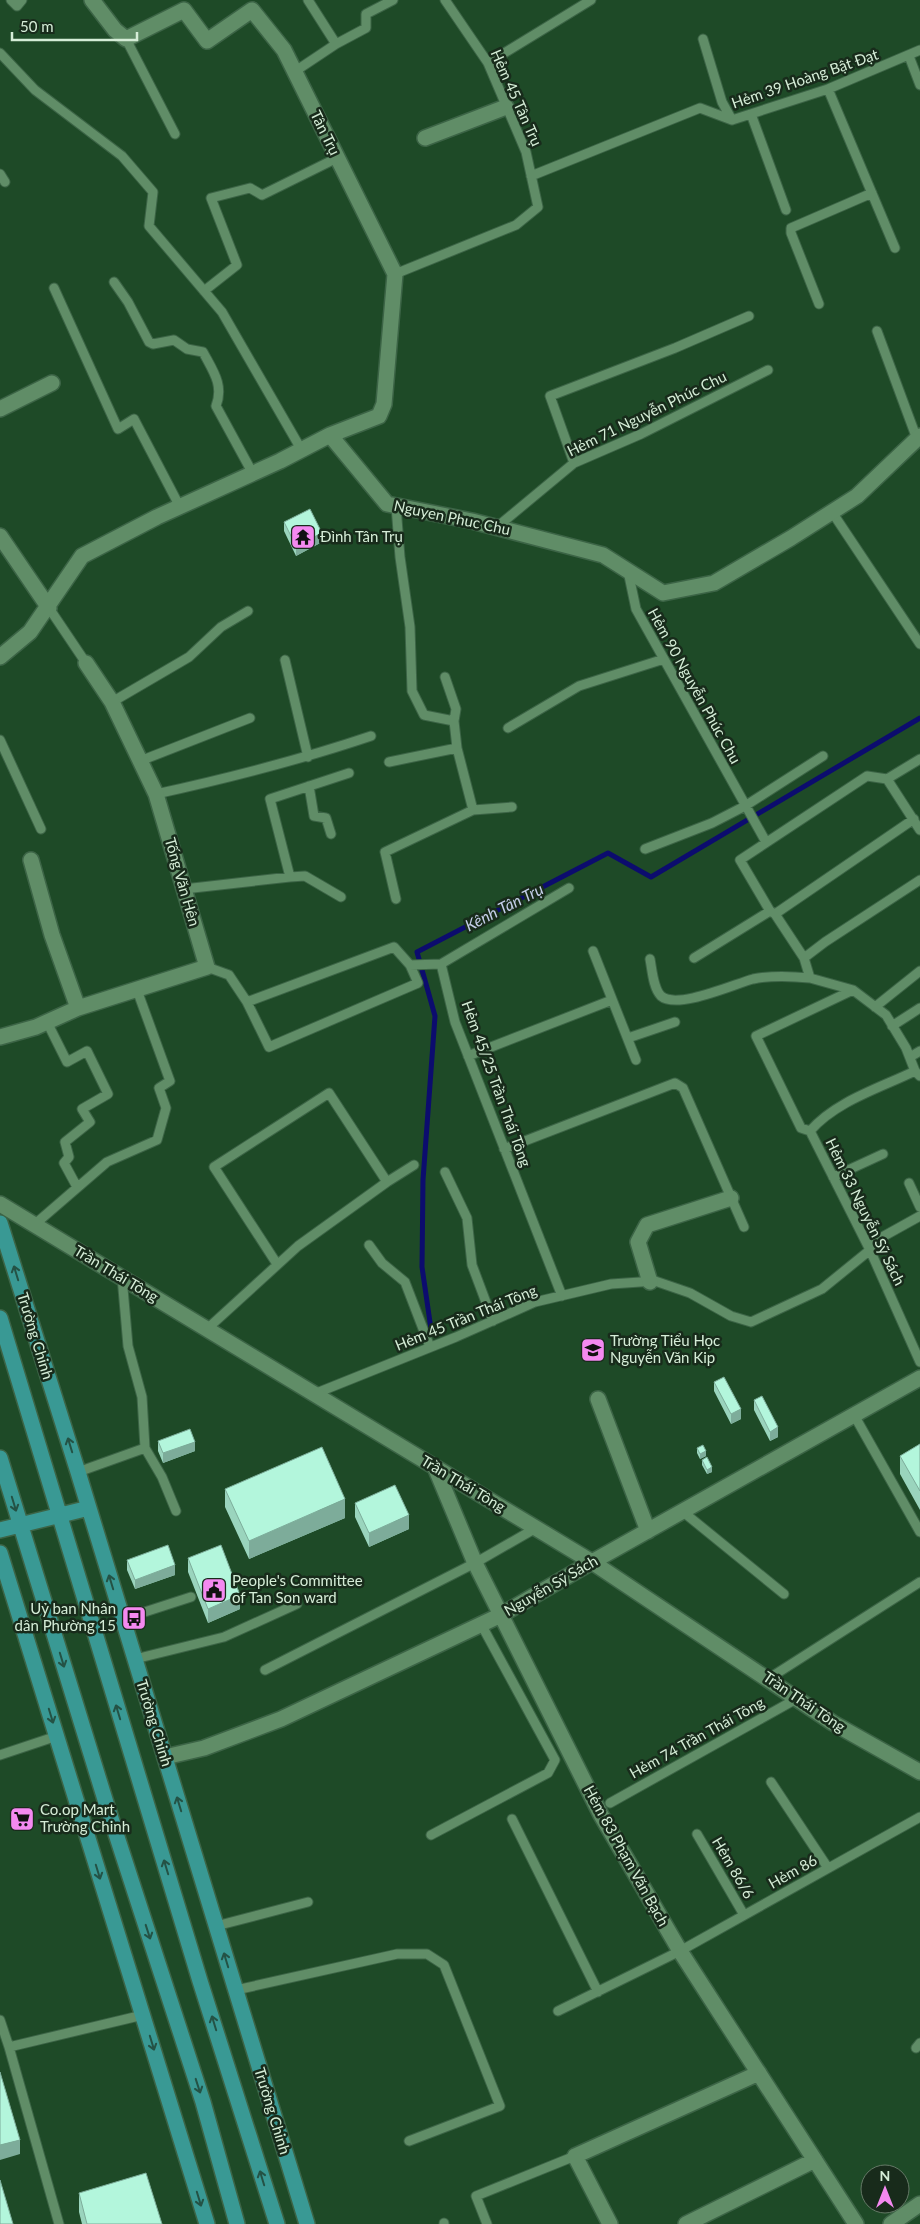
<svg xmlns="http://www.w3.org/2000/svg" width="920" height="2224" font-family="Lato,sans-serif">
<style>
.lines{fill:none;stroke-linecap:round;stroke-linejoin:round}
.stream{stroke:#0c0c6e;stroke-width:5}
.lane-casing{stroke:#3c6446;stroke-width:11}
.street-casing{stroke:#3c6446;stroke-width:18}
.primary-casing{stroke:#3c6446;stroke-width:18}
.lane{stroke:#608d67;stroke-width:9}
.street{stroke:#608d67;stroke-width:15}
.primary{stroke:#399994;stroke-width:15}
.wall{fill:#9ad4bd}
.shaded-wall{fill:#7dac9a}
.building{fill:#b3f6dc;stroke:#7dac9a}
.oneway{stroke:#245245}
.labels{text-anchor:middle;stroke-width:5;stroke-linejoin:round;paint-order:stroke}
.street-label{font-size:15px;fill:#d5edd7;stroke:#182b1b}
.poi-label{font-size:15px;fill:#d5edd7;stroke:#182b1b;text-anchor:start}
.water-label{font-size:16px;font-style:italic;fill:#c4cee8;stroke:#182b1b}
</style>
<rect width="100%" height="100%" fill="#1e4a27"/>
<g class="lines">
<!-- stream -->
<path class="stream" d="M431 1329 422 1267 423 1180 435 1016 417 952 608 853 651 877 920 718"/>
<defs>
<path id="lane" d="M11 0 17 6 22 0
M126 39 175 134
M703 39 722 102 732 120
M336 44 366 28V14L393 0
M0 53 35 90 122 156 153 192 149 226 222 312 301 449
M909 56 920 85
M488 63 591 0
M294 72 336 44 308 0
M828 89 895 248
M751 114 786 210
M0 174 5 182
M531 176 700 108 732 120 828 89 920 50
M395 274 516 225 538 207 526 152 488 63 445 0
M114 282 128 302 149 342 153 344 174 340 187 349 203 352C213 371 224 385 216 406L252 472
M54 288 118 429 134 419 180 507
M204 291 237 265 211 198 250 188 262 195 337 158
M819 304 791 233V228L872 193
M877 331 917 439
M574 463 550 396 675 348 749 316
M396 506 400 557 410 627 412 691 424 715 454 721 457 748 473 810 385 852 396 899
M832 512 920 644
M497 527 574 463 641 434 768 370
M628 571 636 609 766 842
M49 608 86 663
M285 660 308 757
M445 677 456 709 454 721
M112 702 189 657 221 627 248 611
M508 728 579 686 664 659
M0 740 41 829
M140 761 250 718
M389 762 457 748
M887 779 867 776 740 860 770 911 775 914 804 958 810 978 853 990 886 1015 906 1048 915 1071 920 1076
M887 779 920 830
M887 779 920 759
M309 786 314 816 326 818 331 834
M156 794C229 778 300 760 371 736
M473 810 512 807
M645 849 712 823 745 806 823 756
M290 877 305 876 341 897
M184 889 290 877 270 799 349 773
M775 914 914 819
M593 951 636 1060
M694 958 770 911
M804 958 825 942 920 880
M650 959C652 969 653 988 661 996 677 1010 734 984 753 979 772 975 791 976 810 978
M410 965 441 964
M207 967 229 975 247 1002 394 947 410 965 418 983 269 1047 247 1002
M875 1007 920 971
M47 1022 67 1062 87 1051 108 1094 82 1109 90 1122 65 1142 69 1157 64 1163 77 1187
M892 1026 920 1008
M628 1038 675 1022
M468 1056 612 1000
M910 1057 920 1051
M915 1071C880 1088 836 1101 810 1131L870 1250 920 1362
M810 1131 801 1128 756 1036 853 990
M504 1149 675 1083 683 1088 744 1227
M445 1172 467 1218 472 1265 493 1321
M833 1177 883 1154
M387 1182 414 1165
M909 1183 920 1207
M34 1225 107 1162 157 1140 166 1108 159 1088 170 1081 137 990
M369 1245 382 1263 405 1282 430 1347
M122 1277 128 1346 142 1397 145 1448 162 1477 176 1511
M562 1296 455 1022 441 964 569 888
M207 1329 298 1246 387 1182 329 1093 214 1167 277 1264
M314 1394 456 1337 535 1302 611 1284 655 1281 690 1293 731 1316 751 1322 822 1289 870 1250 875 1241 920 1216
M854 1415 920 1532
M78 1472 145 1448
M682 1511 784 1594
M123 1619 191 1597
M135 1659 224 1637 297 1604
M265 1670 475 1563 536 1528
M768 1679 920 1582
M0 1755 57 1736
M771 1782 828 1868
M610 1803 798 1698
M512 1819 598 1992
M697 1834 744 1915
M431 1835 548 1773 555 1760 481 1624
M216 1926 308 1902
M236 1990 397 1954H427L444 1965 500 2106 409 2141
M558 2011 680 1951 920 1817
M0 2020 9 2047 143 2015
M9 2047 59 2224
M916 2048 920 2043
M444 2223V2224
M487 2224 476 2196 575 2156"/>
<path id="street" d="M425 138 506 107
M0 409 52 383
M330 435 387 504 472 521 603 555 663 593 714 583 791 538 857 496 920 436
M0 536 49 608
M0 657 30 632 82 556 157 517 280 461 330 435 379 416 384 404 395 274 284 50 252 10 207 41 184 10 126 39 115 30 92 0
M31 860 52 935 78 1008
M0 1037 36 1027 78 1008 207 967 156 794 112 702 86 663
M0 1204 592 1562 833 1723 920 1772
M650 1282 638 1242 647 1225 731 1198
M598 1399 648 1531
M435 1467 475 1563 601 1815 680 1951 856 2224
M165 1757 204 1748 281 1719 501 1615 592 1562 920 1378
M610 2224 575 2156 759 2073
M686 2224 815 2160
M891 2224 920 2204"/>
<path id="primary" d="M0 1223 78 1472 307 2224
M0 1318 200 1981 277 2224
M0 1458 107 1806 203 2102 237 2224
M0 1530 89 1508
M0 1553 207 2224"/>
</defs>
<!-- lane casing -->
<use href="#lane" class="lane-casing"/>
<!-- street casing -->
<use href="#street" class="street-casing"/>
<!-- primary casing -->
<use href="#primary" class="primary-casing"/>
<!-- lane -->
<use href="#lane" class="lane"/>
<!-- street -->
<use href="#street" class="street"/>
<!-- primary -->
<use href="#primary" class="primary"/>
</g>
<!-- wall -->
<path class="wall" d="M284 522 322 542 296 556 284 531Z
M714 1382 741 1419 731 1424 714 1391Z
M754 1400 778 1437 770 1441 754 1410Z
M158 1441 195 1451 163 1463 158 1451Z
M920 1444V1510L900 1474V1456Z
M697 1448 706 1456 700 1459 697 1453Z
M702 1460 712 1472 707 1474 702 1465Z
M225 1489 345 1518 249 1559 225 1507Z
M355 1503 409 1529 369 1547 355 1517Z
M188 1558 240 1609 208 1623 188 1572Z
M127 1560 175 1575 135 1589 127 1570Z
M79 2193 162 2224H82L79 2212Z"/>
<!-- shaded-wall -->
<path class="shaded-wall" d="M322 533V542L296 556V546Z
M741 1409V1419L731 1424V1414Z
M778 1427V1437L770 1441V1432Z
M195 1442V1451L163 1463V1453Z
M706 1451V1456L700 1459V1454Z
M712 1467V1472L707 1474V1470Z
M345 1499V1518L249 1559V1541Z
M409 1515V1529L369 1547V1533Z
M175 1565V1575L135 1589V1580Z
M240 1595V1609L208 1623V1609Z
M20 2140V2154L0 2160V2145Z"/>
<!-- building -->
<path class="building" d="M310 509 322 533 296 546 284 522Z
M724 1377 741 1409 731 1414 714 1382Z
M762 1396 778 1427 770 1432 754 1400Z
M190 1429 195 1442 163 1453 158 1441Z
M920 1444V1491L900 1456Z
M703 1445 706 1451 700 1454 697 1448Z
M322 1447 345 1499 249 1541 225 1489Z
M707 1457 712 1467 707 1470 702 1460Z
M395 1485 409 1515 369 1533 355 1503Z
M168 1545 175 1565 135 1580 127 1560Z
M221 1545 240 1595 208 1609 188 1558Z
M0 2072 20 2140 0 2145Z
M146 2173 162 2224H87L79 2193Z
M0 2180 13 2224H0Z"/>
<!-- one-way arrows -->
<defs><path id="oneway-shaft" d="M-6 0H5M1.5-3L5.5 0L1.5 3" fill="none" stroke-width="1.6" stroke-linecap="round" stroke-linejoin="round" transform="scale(1.25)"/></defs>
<g class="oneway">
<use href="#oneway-shaft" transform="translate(16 1273) rotate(-107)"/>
<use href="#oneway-shaft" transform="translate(70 1445) rotate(-107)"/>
<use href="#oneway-shaft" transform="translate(14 1504) rotate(73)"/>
<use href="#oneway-shaft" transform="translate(111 1582) rotate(-107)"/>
<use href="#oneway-shaft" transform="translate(62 1660) rotate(73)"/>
<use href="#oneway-shaft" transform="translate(118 1712) rotate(-107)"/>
<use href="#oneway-shaft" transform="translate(51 1716) rotate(73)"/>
<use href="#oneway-shaft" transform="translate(179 1804) rotate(-107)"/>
<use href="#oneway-shaft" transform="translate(166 1867) rotate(-107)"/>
<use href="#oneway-shaft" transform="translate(98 1872) rotate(73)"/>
<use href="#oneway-shaft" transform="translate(148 1932) rotate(72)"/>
<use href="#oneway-shaft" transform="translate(226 1960) rotate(-107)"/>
<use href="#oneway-shaft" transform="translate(214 2023) rotate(-107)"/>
<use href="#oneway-shaft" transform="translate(152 2043) rotate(73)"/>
<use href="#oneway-shaft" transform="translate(198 2086) rotate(72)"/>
<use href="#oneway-shaft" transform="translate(262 2178) rotate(-107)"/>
<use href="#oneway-shaft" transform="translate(199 2199) rotate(73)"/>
</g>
<!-- icons -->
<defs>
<symbol id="temple-square" viewBox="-11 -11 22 22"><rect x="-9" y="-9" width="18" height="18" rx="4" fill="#f489f0" stroke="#182b1b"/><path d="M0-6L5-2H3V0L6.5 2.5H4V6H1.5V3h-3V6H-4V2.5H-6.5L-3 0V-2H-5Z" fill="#111"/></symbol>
<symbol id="school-square" viewBox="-11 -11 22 22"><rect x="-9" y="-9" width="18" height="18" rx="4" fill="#f489f0" stroke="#182b1b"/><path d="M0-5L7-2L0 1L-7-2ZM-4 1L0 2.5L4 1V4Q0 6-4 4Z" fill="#111"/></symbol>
<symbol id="civic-square" viewBox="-11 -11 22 22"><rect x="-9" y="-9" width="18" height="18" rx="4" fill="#f489f0" stroke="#182b1b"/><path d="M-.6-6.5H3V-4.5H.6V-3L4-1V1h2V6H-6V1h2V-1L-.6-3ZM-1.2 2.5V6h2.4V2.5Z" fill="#111"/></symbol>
<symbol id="bus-square" viewBox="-11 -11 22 22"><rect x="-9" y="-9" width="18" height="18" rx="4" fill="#f489f0" stroke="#182b1b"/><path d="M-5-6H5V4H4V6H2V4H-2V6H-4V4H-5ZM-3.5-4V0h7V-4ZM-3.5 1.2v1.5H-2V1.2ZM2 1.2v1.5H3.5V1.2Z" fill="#111"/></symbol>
<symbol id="supermarket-square" viewBox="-11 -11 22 22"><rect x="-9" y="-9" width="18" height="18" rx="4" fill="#f489f0" stroke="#182b1b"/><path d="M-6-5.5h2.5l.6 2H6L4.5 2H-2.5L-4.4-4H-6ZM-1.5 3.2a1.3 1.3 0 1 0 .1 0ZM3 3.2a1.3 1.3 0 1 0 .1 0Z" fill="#111"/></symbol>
</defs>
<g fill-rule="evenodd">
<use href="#temple-square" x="289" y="523" width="28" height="28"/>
<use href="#school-square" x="579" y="1336" width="28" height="28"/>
<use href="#civic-square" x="200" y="1576" width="28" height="28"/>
<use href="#bus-square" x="120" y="1604" width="28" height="28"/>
<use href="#supermarket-square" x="8" y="1805" width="28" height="28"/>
</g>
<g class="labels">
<!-- street labels -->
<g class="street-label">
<text transform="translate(805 79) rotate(-19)" y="5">Hẻm 39 Hoàng Bật Đạt</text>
<text transform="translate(516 98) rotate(66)" y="5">Hẻm 45 Tân Trụ</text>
<text transform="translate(325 133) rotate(64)" y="5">Tân Trụ</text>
<text transform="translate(647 414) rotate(-26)" y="5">Hẻm 71 Nguyễn Phúc Chu</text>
<text transform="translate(452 518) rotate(12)" y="5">Nguyen Phuc Chu</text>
<text transform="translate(694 686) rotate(61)" y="5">Hẻm 90 Nguyễn Phúc Chu</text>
<text transform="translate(182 882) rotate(74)" y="5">Tống Văn Hên</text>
<text transform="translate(496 1084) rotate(70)" y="5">Hẻm 45/25 Trần Thái Tông</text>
<text transform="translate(865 1212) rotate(64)" y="5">Hẻm 33 Nguyễn Sỹ Sách</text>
<text transform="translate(116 1274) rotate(31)" y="5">Trần Thái Tông</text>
<text transform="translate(466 1318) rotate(-22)" y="5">Hẻm 45 Trần Thái Tông</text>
<text transform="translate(35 1336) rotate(73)" y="5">Trường Chinh</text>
<text transform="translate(463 1484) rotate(31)" y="5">Trần Thái Tông</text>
<text transform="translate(551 1586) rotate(-30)" y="5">Nguyễn Sỹ Sách</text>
<text transform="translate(804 1702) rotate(34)" y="5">Trần Thái Tông</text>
<text transform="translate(154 1723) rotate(73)" y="5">Trường Chinh</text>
<text transform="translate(697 1738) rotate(-29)" y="5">Hẻm 74 Trần Thái Tông</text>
<text transform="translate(626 1856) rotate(61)" y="5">Hẻm 83 Phạm Văn Bạch</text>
<text transform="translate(733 1868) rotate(60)" y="5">Hẻm 86/6</text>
<text transform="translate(793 1872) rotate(-29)" y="5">Hẻm 86</text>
<text transform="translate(272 2111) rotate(73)" y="5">Trường Chinh</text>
</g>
<!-- poi labels -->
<g class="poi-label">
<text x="320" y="542">Đình Tân Trụ</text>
<text x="610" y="1346">Trường Tiểu Học<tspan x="610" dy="17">Nguyễn Văn Kip</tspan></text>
<text x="232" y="1586">People's Committee<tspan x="232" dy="17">of Tan Son ward</tspan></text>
<text x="116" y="1614" text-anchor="end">Uỷ ban Nhân<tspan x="116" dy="17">dân Phường 15</tspan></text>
<text x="40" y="1815">Co.op Mart<tspan x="40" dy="17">Trường Chinh</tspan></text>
</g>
<!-- water labels -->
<g class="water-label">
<text transform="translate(504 907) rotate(-27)" y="6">Kênh Tân Trụ</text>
</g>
</g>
<!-- north arrow -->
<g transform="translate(885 2189)"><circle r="24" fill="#182b1b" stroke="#647966"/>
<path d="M0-4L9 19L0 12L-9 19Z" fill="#f489f0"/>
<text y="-8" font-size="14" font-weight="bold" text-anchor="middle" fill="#d5edd7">N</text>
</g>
<!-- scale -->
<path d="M12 32v8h125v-8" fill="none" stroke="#d5edd7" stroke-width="2.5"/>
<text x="20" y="32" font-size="15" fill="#d5edd7" stroke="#182b1b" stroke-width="4" paint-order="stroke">50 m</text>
</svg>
